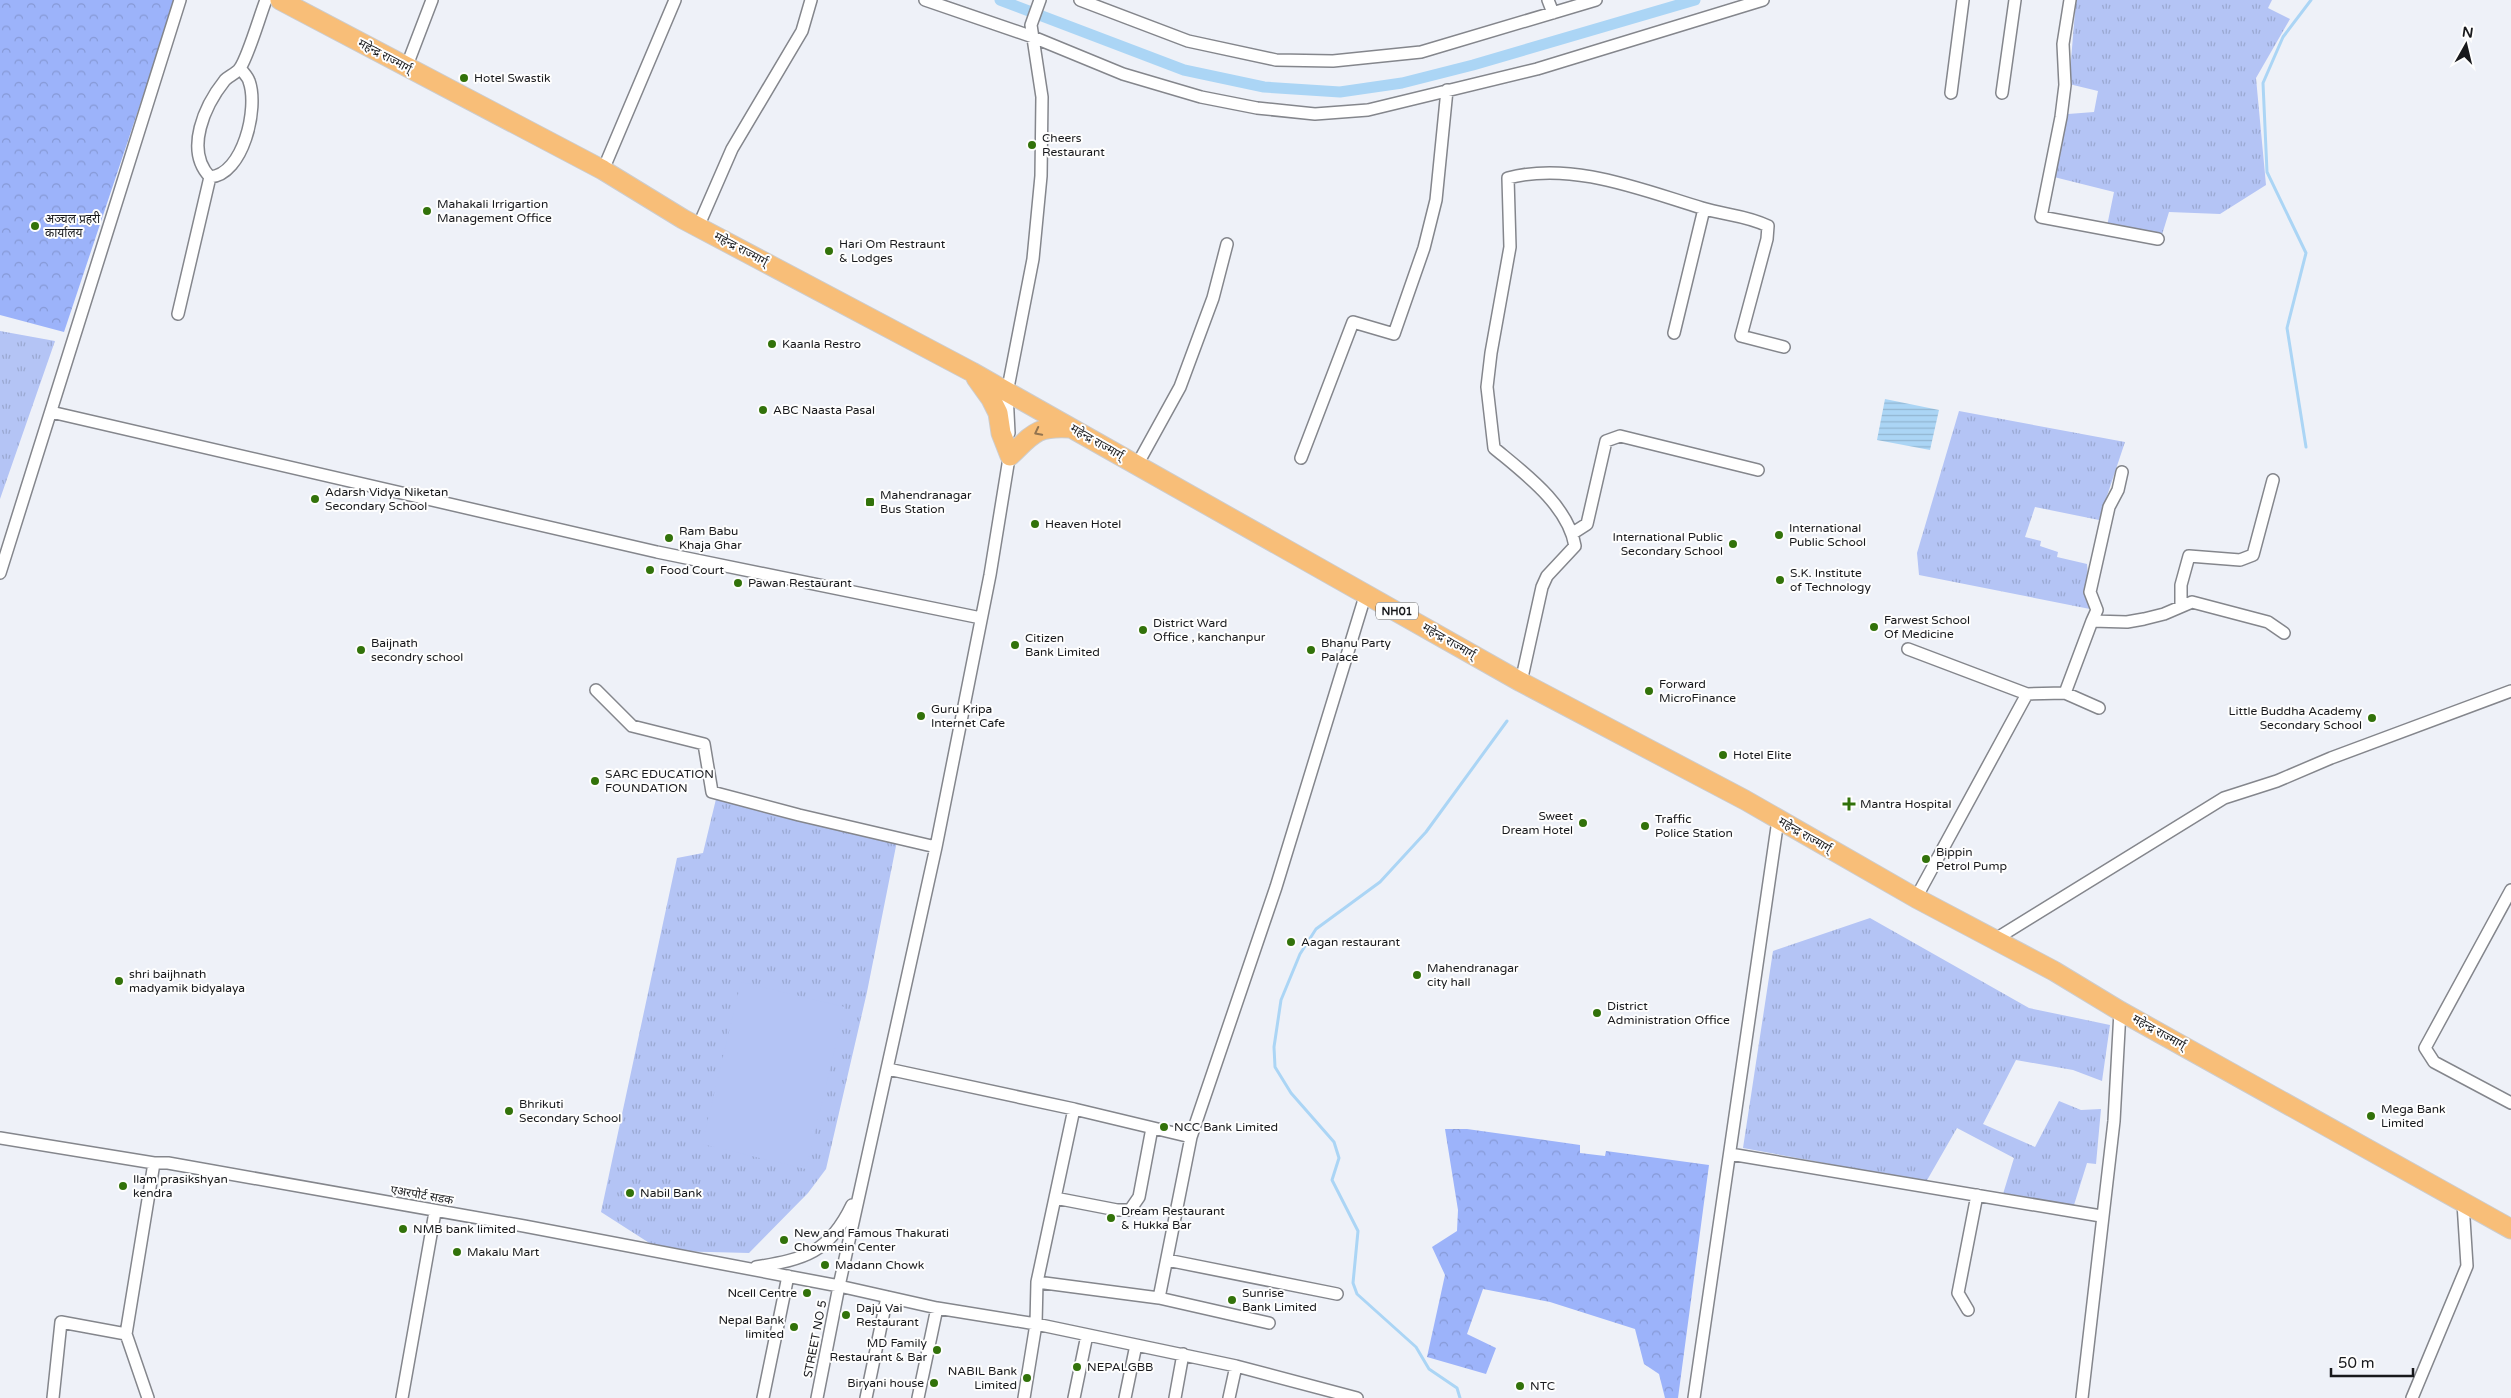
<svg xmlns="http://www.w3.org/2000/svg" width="2511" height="1398" font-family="'Varela Round','Noto Sans Devanagari',sans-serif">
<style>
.grass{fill:url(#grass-tufts)}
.forest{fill:url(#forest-crowns)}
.green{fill:#b4c4f5}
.water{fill:url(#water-rules)}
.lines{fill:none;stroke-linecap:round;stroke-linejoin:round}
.stream{stroke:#abd5f5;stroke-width:3}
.canal{stroke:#abd5f5;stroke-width:11}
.minor-casing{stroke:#84868c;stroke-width:14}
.trunk-casing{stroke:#cccccd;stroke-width:21}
.minor{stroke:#fff;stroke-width:11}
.trunk{stroke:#f8be78;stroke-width:19}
.oneway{stroke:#93744f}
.poi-dot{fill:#32720a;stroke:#fefefe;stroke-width:2}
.labels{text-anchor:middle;stroke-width:4;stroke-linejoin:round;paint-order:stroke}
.shield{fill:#fefefe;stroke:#5d5e60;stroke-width:1}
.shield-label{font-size:11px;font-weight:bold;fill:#18191c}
.street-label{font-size:12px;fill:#18191c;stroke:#fefefe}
.poi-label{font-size:12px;fill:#18191c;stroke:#fefefe;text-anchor:start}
</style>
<defs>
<pattern id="grass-tufts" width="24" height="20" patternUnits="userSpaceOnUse" patternTransform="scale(1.25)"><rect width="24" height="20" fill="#b4c4f5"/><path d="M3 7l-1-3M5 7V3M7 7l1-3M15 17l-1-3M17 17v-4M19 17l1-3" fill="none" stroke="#9aa8d1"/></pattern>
<pattern id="forest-crowns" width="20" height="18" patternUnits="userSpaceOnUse" patternTransform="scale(1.25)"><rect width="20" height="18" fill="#9cb3fa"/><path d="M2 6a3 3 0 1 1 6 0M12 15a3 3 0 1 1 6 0" fill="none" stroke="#8699d6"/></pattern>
<pattern id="water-rules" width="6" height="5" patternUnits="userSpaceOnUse" patternTransform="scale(1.25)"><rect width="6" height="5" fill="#abd5f5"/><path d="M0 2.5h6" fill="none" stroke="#92b6d1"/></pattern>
</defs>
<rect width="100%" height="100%" fill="#eef1f8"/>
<!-- grass -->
<path class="grass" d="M2076 0H2272L2268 8 2290 19 2256 78 2266 185 2220 214 2169 212 2161 238 2107 226 2114 192 2054 177 2068 114 2094 112 2098 91 2069 84Z
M0 331 55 341 0 499Z
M1959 411 2125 442 2099 520 2035 507 2025 537 2041 541 2040 546 2058 552 2057 557 2087 564 2090 609 1919 575 1917 553Z
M716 799 897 841 867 992 826 1169 808 1193 749 1253 670 1251 654 1246 601 1212 677 858 703 853Z
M1870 918 2029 1008 2110 1025 2102 1081 2073 1070 2016 1060 1983 1124 2035 1147 2059 1101 2081 1110 2101 1109 2096 1164 2087 1163 2074 1205 2003 1194 2014 1158 1957 1128 1926 1182 1743 1148 1773 951Z"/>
<!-- forest -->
<path class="forest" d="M0 0H175L64 332 0 315Z
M1445 1129H1467L1580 1145V1153L1605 1156 1606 1151 1709 1165 1678 1398H1665L1659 1374 1644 1364 1635 1329 1550 1302 1483 1289 1467 1334 1496 1348 1486 1374 1427 1357 1445 1275 1432 1247 1457 1231 1458 1210Z"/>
<!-- green -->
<path class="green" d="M741 982 845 1007 806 1169 702 1144Z"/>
<!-- water -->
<path class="water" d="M1885 399 1939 410 1930 450 1877 440Z"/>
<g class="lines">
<!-- stream -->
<path class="stream" d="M2306 447 2287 328 2306 253 2267 172 2263 83 2283 37 2311 0
M1460 1398 1457 1388 1429 1369 1416 1347 1357 1294 1353 1283 1358 1231 1332 1180 1339 1158 1334 1142 1291 1093 1275 1067 1274 1047 1281 1000 1300 954 1316 929 1380 882 1426 832 1507 721"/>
<!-- canal -->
<path class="canal" d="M1000 0 1184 70 1264 87 1340 92 1402 83 1473 65 1695 0"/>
<defs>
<path id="minor" d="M925 0 1033 37 1123 74 1201 97 1257 108 1315 114 1368 110 1537 69 1763 0
M1080 0 1188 41 1276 60 1333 61 1421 52 1596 0
M1548 0 1553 13
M2070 0 2063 44 2065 85 2061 117 2041 217 2158 239
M406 68 432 0
M1951 93 1963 0
M2002 93 2015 0
M603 170 675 0
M210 177C243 175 259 108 249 81 248 77 243 72 240 68
M698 227 732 149 802 31 811 0
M178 314 210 177C184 150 205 105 225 80 229 76 237 73 240 68 248 57 260 15 266 0
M1674 333 1704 209
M51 412 657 552 981 618
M1009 433 1007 393 1033 259 1041 176 1042 97 1031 25 1040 0
M1301 458 1353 322 1394 334 1424 248 1436 200 1447 90
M1137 465 1180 387 1213 298 1227 244
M1573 533 1587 524 1606 441 1620 436 1758 470
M0 573 180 0
M2181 605V585L2189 556 2240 560 2253 555 2273 480
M2092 621 2097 610 2090 592 2109 507 2118 490 2122 472
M1908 649 2027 694 2065 693 2099 708
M1521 682 1542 587 1547 576 1575 546C1568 505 1524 473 1494 448L1487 387 1491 353 1510 247 1508 178C1572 161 1642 190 1702 208 1724 215 1746 215 1768 226L1767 239 1741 336 1784 347
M596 690 632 726 704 744 712 792 799 815 936 847
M2065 693 2092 621 2127 622 2144 619 2164 614 2192 602 2268 622 2284 633
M2511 890 2425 1048 2434 1062 2511 1103
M1916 898 2027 694
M1994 940 2224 798 2277 781 2331 758 2511 691
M888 1069 1074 1109 1191 1137 1276 887 1366 593
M0 1138 154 1163H168L524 1226 839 1286 937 1308 1036 1324 1236 1366 1357 1398
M1730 1154 2101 1216
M1055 1198 1117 1210H1130L1139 1197 1152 1128
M1167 1260 1337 1294
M756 1267C805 1259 829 1253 852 1205
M1037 1282 1159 1298 1191 1137
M1159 1298 1269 1323
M1968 1310 1958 1293 1977 1195
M53 1398 61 1322 126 1334
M148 1398 126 1334 154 1163
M402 1398 435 1212
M763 1398 788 1276
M817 1398 839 1286 936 847 990 575 1010 452
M866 1398 887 1297
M918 1398 937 1308
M1024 1398 1036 1324 1037 1282 1074 1109
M1074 1398 1087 1335
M1125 1398 1136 1345
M1175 1398 1183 1354
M1229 1398 1236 1366
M1694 1398 1778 820
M2082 1398 2114 1121 2120 1011
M2412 1398 2467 1266 2463 1203"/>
<path id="trunk" d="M280 0 603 170 683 219 972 372 1521 682 1745 800 1916 898 2054 971 2120 1011 2511 1229
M976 378 991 399 998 413 1001 433 1010 456C1033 434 1036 426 1070 428"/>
</defs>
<!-- minor casing -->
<use href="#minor" class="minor-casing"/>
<!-- trunk casing -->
<use href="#trunk" class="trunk-casing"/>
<!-- minor -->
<use href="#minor" class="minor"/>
<!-- trunk -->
<use href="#trunk" class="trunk"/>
</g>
<!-- one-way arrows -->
<defs><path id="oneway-chevron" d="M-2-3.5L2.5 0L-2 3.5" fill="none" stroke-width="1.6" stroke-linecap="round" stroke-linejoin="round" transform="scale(1.25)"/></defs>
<use class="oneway" href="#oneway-chevron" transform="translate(1038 432) rotate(153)"/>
<!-- markers -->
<g class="poi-dot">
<circle cx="464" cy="78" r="5"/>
<circle cx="1032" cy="145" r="5"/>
<circle cx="427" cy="211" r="5"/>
<circle cx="35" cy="226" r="5"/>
<circle cx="829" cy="251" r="5"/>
<circle cx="772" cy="344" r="5"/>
<circle cx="763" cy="410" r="5"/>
<circle cx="315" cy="499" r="5"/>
<rect x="865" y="497" width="10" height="10" rx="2.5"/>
<circle cx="1035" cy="524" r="5"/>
<circle cx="1779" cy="535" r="5"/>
<circle cx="669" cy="538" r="5"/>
<circle cx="1733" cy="544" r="5"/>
<circle cx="650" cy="570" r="5"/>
<circle cx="1780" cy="580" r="5"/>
<circle cx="738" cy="583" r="5"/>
<circle cx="1874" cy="627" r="5"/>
<circle cx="1143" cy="630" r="5"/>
<circle cx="1015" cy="645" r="5"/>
<circle cx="361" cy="650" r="5"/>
<circle cx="1311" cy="650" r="5"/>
<circle cx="1649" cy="691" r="5"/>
<circle cx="921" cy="716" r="5"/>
<circle cx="2372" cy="718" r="5"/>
<circle cx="1723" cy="755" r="5"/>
<circle cx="595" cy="781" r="5"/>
<path d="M1846.5 796.5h5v5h5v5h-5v5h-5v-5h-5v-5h5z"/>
<circle cx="1583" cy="823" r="5"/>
<circle cx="1645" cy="826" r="5"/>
<circle cx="1926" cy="859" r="5"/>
<circle cx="1291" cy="942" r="5"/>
<circle cx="1417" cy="975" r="5"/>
<circle cx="119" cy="981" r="5"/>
<circle cx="1597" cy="1013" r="5"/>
<circle cx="509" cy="1111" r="5"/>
<circle cx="2371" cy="1116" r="5"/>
<circle cx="1164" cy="1127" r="5"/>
<circle cx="123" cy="1186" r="5"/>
<circle cx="630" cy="1193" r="5"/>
<circle cx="1111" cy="1218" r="5"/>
<circle cx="403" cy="1229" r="5"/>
<circle cx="784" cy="1240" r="5"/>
<circle cx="457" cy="1252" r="5"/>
<circle cx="825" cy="1265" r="5"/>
<circle cx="807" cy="1293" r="5"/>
<circle cx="1232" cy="1300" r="5"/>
<circle cx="846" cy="1315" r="5"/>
<circle cx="794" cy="1327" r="5"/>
<circle cx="937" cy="1350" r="5"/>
<circle cx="1077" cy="1367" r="5"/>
<circle cx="1027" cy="1378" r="5"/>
<circle cx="934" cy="1383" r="5"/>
<circle cx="1520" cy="1386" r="5"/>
</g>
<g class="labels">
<!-- shield labels -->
<rect class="shield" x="1376" y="602.5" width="42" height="17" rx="4"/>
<g class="shield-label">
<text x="1397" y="615">NH01</text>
</g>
<!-- street labels -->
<g class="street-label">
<text transform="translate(385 56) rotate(28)" y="4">महेन्द्र राज्मार्ग्</text>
<text transform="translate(741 249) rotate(28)" y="4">महेन्द्र राज्मार्ग्</text>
<text transform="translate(1097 442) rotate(30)" y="4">महेन्द्र राज्मार्ग्</text>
<text transform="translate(1449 641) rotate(30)" y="4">महेन्द्र राज्मार्ग्</text>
<text transform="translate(1805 835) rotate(30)" y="4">महेन्द्र राज्मार्ग्</text>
<text transform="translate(2159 1032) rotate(29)" y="4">महेन्द्र राज्मार्ग्</text>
<text transform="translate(422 1195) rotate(10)" y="4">एअरपोर्ट सडक</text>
<text transform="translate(815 1339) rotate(-79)" y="4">STREET NO 5</text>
</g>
<!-- poi labels -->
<g class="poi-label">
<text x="474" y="82">Hotel Swastik</text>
<text x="1042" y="142">Cheers<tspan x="1042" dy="14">Restaurant</tspan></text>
<text x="437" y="208">Mahakali Irrigartion<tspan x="437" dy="14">Management Office</tspan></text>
<text x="45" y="223">अञ्चल प्रहरी<tspan x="45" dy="14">कार्यालय</tspan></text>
<text x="839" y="248">Hari Om Restraunt<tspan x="839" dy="14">&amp; Lodges</tspan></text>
<text x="782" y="348">Kaanla Restro</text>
<text x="773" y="414">ABC Naasta Pasal</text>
<text x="325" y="496">Adarsh Vidya Niketan<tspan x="325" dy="14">Secondary School</tspan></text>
<text x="880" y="499">Mahendranagar<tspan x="880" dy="14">Bus Station</tspan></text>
<text x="1045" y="528">Heaven Hotel</text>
<text x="1789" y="532">International<tspan x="1789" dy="14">Public School</tspan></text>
<text x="679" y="535">Ram Babu<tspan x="679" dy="14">Khaja Ghar</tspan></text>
<text x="1723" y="541" text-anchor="end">International Public<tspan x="1723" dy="14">Secondary School</tspan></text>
<text x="660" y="574">Food Court</text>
<text x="1790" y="577">S.K. Institute<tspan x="1790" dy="14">of Technology</tspan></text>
<text x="748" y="587">Pawan Restaurant</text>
<text x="1884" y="624">Farwest School<tspan x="1884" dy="14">Of Medicine</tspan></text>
<text x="1153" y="627">District Ward<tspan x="1153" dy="14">Office , kanchanpur</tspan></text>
<text x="1025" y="642">Citizen<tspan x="1025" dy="14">Bank Limited</tspan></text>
<text x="371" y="647">Baijnath<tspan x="371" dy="14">secondry school</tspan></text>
<text x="1321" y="647">Bhanu Party<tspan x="1321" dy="14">Palace</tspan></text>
<text x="1659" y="688">Forward<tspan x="1659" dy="14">MicroFinance</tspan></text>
<text x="931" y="713">Guru Kripa<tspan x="931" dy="14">Internet Cafe</tspan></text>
<text x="2362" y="715" text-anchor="end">Little Buddha Academy<tspan x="2362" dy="14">Secondary School</tspan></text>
<text x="1733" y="759">Hotel Elite</text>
<text x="605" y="778">SARC EDUCATION<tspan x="605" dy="14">FOUNDATION</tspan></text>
<text x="1860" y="808">Mantra Hospital</text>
<text x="1573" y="820" text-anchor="end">Sweet<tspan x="1573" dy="14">Dream Hotel</tspan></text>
<text x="1655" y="823">Traffic<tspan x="1655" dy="14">Police Station</tspan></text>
<text x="1936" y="856">Bippin<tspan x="1936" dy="14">Petrol Pump</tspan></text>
<text x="1301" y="946">Aagan restaurant</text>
<text x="1427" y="972">Mahendranagar<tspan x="1427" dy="14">city hall</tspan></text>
<text x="129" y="978">shri baijhnath<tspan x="129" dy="14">madyamik bidyalaya</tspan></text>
<text x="1607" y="1010">District<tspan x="1607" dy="14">Administration Office</tspan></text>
<text x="519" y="1108">Bhrikuti<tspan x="519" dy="14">Secondary School</tspan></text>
<text x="2381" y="1113">Mega Bank<tspan x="2381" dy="14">Limited</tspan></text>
<text x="1174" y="1131">NCC Bank Limited</text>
<text x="133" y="1183">Ilam prasikshyan<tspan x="133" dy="14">kendra</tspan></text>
<text x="640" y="1197">Nabil Bank</text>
<text x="1121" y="1215">Dream Restaurant<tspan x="1121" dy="14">&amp; Hukka Bar</tspan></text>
<text x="413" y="1233">NMB bank limited</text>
<text x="794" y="1237">New and Famous Thakurati<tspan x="794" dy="14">Chowmein Center</tspan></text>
<text x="467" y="1256">Makalu Mart</text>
<text x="835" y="1269">Madann Chowk</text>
<text x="797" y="1297" text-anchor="end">Ncell Centre</text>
<text x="1242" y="1297">Sunrise<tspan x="1242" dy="14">Bank Limited</tspan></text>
<text x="856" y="1312">Daju Vai<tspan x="856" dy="14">Restaurant</tspan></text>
<text x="784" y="1324" text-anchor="end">Nepal Bank<tspan x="784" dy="14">limited</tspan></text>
<text x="927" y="1347" text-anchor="end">MD Family<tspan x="927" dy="14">Restaurant &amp; Bar</tspan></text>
<text x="1087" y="1371">NEPALGBB</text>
<text x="1017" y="1375" text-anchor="end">NABIL Bank<tspan x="1017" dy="14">Limited</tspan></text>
<text x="924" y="1387" text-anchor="end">Biryani house</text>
<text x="1530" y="1390">NTC</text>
</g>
</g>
<!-- north arrow -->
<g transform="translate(2466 45) rotate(8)" stroke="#fefefe" stroke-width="4" paint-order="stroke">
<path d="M0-4L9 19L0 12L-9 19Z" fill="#18191c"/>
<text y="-8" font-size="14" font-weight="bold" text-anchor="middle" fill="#18191c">N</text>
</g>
<!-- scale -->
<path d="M2331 1368v8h82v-8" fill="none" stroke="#18191c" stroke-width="2.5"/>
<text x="2338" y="1368" font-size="15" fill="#18191c" stroke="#fefefe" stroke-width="4" paint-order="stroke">50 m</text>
</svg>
